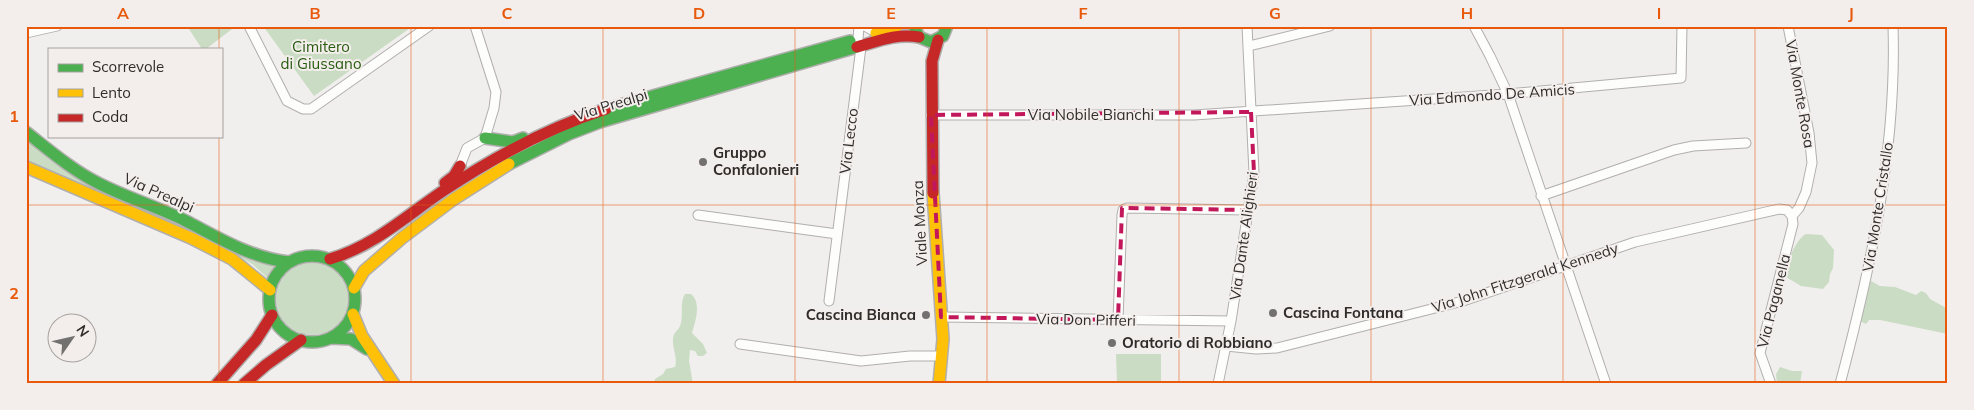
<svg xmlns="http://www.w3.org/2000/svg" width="1974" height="410" font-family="Mulish,sans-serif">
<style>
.green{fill:#cadcc3}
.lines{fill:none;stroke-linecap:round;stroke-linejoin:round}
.street-casing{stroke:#b1afae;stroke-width:11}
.fast-casing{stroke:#b1afae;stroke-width:14}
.slow-casing{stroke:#b1afae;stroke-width:14}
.jam-casing{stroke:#b1afae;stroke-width:14}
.street{stroke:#fdfdfc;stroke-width:9}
.fast{stroke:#4caf50;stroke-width:11}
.slow{stroke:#ffc107;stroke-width:11}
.jam{stroke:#c62828;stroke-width:11}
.marked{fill:none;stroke:#c2185b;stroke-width:4;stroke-dasharray:10 6;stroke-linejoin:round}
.grid{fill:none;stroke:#e8590c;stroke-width:1;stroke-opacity:0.55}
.poi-dot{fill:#737170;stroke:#f3eeeb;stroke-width:2}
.labels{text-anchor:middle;stroke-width:4;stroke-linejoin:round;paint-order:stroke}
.park-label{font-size:15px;fill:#275b10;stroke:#f3eeeb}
.street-label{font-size:15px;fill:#2f2d2c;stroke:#f3eeeb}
.poi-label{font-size:15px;font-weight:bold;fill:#2f2d2c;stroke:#f3eeeb;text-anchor:start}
.neatline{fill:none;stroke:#e8590c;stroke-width:2}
.grid-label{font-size:16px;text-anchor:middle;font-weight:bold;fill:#e8590c}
</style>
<rect width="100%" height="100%" fill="#f1efed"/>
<!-- green -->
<path class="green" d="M187 26H236L206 49H202Z
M263 26H413L314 96Z
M26 137 69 171 253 258 277 268 271 281 252 264 235 255 26 162Z
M1806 234 1822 235 1834 250 1833 268 1830 274 1829 282 1823 289 1801 286 1786 277C1784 266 1796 239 1806 234Z
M276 299a36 36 0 1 1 72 0a36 36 0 1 1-72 0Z
M1871 281 1880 286 1895 287 1916 295 1921 291 1926 293 1930 299 1948 309V334L1880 320H1869L1866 324 1860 321 1867 284Z
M685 294H691C702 303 695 322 692 333L703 344 707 353 703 356H698L695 351 690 350 689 361 693 384H654L655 379 663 374 666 369 675 367C678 357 672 349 673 339 673 332 678 331 680 326 684 316 679 304 685 294Z
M1116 354H1161V384H1117Z
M1780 367 1792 371H1802L1800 384H1777L1776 374Z"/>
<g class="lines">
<defs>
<path id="street" d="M249 26 287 101 303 109H311L429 26
M865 26 877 33
M1474 26 1490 56 1508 94 1606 384
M1788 26 1809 133 1812 163 1806 192 1799 208 1792 216
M26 33 57 26
M858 39 859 26
M1249 46 1330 26
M931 115H1194L1508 94 1681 78 1682 26
M460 166 467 148 485 138 494 108 496 92 475 26
M1541 196 1674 150 1693 146 1746 143
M698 215 837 234
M829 301 861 47
M941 317 1231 321
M1118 320 1122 215 1123 210 1127 208 1248 210
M740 344 861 361 910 356H942
M1226 346 1256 349 1277 348 1463 301 1635 242 1779 209 1787 210 1792 216
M1218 384 1231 321 1254 173 1247 26
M1771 384 1760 353 1793 224 1792 216
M1840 384C1871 267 1897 148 1893 26"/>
<path id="fast" d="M914 26 919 37 931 42 943 36 947 26
M606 109 850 41
M26 132C49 150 72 170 98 183 127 198 158 207 186 221 219 238 251 258 289 262
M485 138 513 142 523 138
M509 164 569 134 600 122 857 47
M269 299a43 43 0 1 1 86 0a43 43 0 1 1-86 0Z
M331 338 351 339 367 349"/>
<path id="slow" d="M876 33 897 26
M26 167 191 238 232 259 270 290
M933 193 943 339 939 384
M354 288 364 271 402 238 454 199 509 164
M353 314 362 336 394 384"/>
<path id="jam" d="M857 47C878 41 897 33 919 37
M445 183 454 176 460 166
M933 193 932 61 938 40
M330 259C374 246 406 216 443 191 494 157 548 128 606 109
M217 384 256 340 272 315
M244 384 266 365 301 340"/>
</defs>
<!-- street casing -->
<use href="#street" class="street-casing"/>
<!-- fast casing -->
<use href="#fast" class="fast-casing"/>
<!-- slow casing -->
<use href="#slow" class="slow-casing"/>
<!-- jam casing -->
<use href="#jam" class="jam-casing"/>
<!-- street -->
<use href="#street" class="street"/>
<!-- fast -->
<use href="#fast" class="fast"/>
<!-- slow -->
<use href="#slow" class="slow"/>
<!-- jam -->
<use href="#jam" class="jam"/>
</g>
<!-- marked area -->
<path class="marked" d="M1251 112 1254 173 1248 210 1122 208 1118 320 941 317 931 115Z"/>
<!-- grid -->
<path class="grid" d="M219 26V49M411 26V384M603 26V384M795 26V384M987 26V384M1179 26V384M1371 26V384M1563 26V384M1755 26V384M219 136V384M26 205H1948"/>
<!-- markers -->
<g class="poi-dot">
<circle cx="703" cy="162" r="5"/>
<circle cx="1273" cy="313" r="5"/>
<circle cx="926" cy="315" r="5"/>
<circle cx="1112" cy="343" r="5"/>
</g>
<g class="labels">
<!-- park labels -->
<g class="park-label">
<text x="321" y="52">Cimitero<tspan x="321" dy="17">di Giussano</tspan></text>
</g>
<!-- street labels -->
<g class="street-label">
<text transform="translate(1800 94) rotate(80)" y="5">Via Monte Rosa</text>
<text transform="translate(1492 95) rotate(-4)" y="5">Via Edmondo De Amicis</text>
<text transform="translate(611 105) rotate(-17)" y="5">Via Prealpi</text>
<text x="1091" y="120">Via Nobile Bianchi</text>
<text transform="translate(849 141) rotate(-83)" y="5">Via Lecco</text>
<text transform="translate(159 193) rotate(24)" y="5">Via Prealpi</text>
<text transform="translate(1878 207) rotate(-81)" y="5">Via Monte Cristallo</text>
<text transform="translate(920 223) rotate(-93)" y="5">Viale Monza</text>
<text transform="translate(1244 236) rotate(-82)" y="5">Via Dante Alighieri</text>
<text transform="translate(1525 278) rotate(-18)" y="5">Via John Fitzgerald Kennedy</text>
<text transform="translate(1774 301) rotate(-76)" y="5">Via Paganella</text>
<text transform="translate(1086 320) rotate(1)" y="5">Via Don Pifferi</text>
</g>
<!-- poi labels -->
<g class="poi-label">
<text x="713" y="158">Gruppo<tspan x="713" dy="17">Confalonieri</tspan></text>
<text x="1283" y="318">Cascina Fontana</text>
<text x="916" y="320" text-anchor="end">Cascina Bianca</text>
<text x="1122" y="348">Oratorio di Robbiano</text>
</g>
</g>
<!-- border -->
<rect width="1974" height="410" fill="none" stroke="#f3eeeb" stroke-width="55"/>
<!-- legend -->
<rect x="48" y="48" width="175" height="90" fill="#f3eeeb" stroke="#a5a19f"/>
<rect x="58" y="64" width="25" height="8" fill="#4caf50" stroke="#a5a19f"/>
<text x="92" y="72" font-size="15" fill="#2f2d2c">Scorrevole</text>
<rect x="58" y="89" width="25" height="8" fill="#ffc107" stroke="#a5a19f"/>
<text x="92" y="98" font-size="15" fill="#2f2d2c">Lento</text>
<rect x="58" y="114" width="25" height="8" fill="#c62828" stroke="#a5a19f"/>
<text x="92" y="122" font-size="15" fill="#2f2d2c">Coda</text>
<!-- north arrow -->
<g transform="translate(72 338) rotate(56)"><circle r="24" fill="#f3eeeb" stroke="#a5a19f"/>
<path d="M0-4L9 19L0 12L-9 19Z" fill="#737170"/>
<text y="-8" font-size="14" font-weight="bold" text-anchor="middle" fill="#2f2d2c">N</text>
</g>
<rect x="28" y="28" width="1918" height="354" class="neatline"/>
<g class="grid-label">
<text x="123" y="19">A</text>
<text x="315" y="19">B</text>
<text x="507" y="19">C</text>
<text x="699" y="19">D</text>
<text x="891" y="19">E</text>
<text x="1083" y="19">F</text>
<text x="1275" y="19">G</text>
<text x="1467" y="19">H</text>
<text x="1659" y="19">I</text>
<text x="1851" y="19">J</text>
<text x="14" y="122">1</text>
<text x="14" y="299">2</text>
</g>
</svg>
